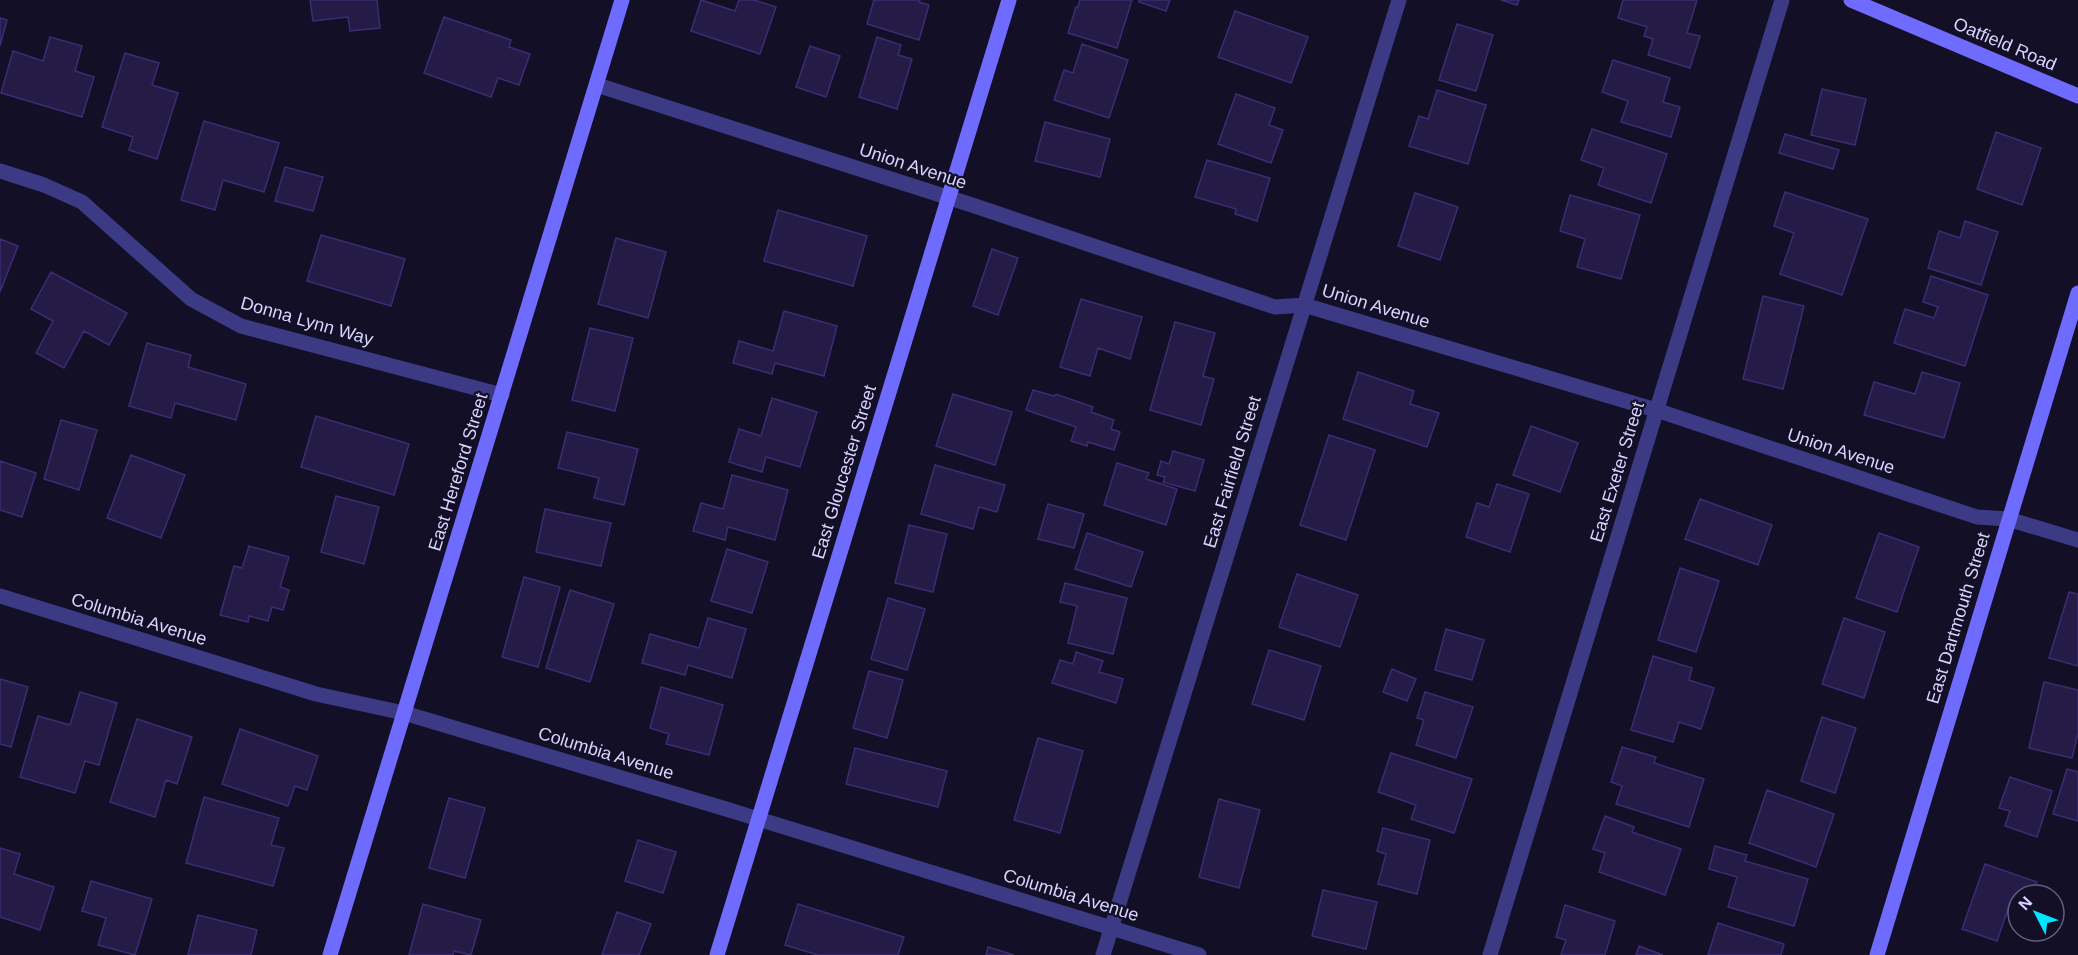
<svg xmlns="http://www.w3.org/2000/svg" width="2078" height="955" font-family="Arial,sans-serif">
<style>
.building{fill:#241b47;stroke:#3b2d73;stroke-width:1.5}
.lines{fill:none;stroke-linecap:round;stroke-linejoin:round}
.street{stroke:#3d3a85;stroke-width:15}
.secondary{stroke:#6f6bff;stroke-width:15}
.labels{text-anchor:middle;stroke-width:4.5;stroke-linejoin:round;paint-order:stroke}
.street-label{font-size:18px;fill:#d9d4ff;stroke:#130f26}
</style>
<rect width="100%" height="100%" fill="#130f26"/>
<!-- building -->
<path class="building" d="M310 0H377L380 28 350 31 348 17 313 21Z
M701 0 735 11 739 0H754L776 7 760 54 691 31Z
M874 0H920L919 2 929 5 919 40 867 24Z
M1080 0H1132L1117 48 1068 33 1076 7H1078Z
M1139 0H1170L1166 11 1139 2Z
M1501 0H1519L1517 5Z
M1623 0H1697L1687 33 1700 36 1690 68 1648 55 1653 39 1644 36 1647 27 1618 18Z
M1235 11 1308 37 1291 83 1218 57Z
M444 17 511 40 509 47 530 54 519 85 498 78 491 97 424 73Z
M0 18 7 20 0 46Z
M1457 24 1493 35 1476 91 1439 80Z
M50 37 82 46 75 71 94 77 82 117 1 93 13 51 43 61Z
M877 37 901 45 898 55 912 59 897 109 859 97Z
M1082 44 1128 60 1109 118 1054 100 1064 70 1073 73Z
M810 46 840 56 826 97 796 87Z
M125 53 159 63 152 85 178 93 157 159 129 150 133 137 102 127Z
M1613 60 1670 78 1663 102 1680 107 1671 137 1621 122 1628 101 1602 92Z
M1822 89 1866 99 1855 145 1811 135Z
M1437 90 1486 105 1468 164 1409 146 1419 116 1428 119Z
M1236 94 1275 108 1269 125 1283 130 1271 163 1218 144Z
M204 121 279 143 264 192 223 180 215 210 181 200Z
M1045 122 1110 139 1100 177 1035 161Z
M1592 129 1667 154 1651 203 1598 185 1604 168 1581 160Z
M1996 132 2041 148 2022 205 1977 189Z
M1785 134 1839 150 1833 169 1779 153Z
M1207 160 1270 178 1257 221 1235 214 1236 209 1195 197Z
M285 167 323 177 313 211 275 201Z
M1785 192 1868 219 1842 295 1780 274 1794 233 1774 226Z
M1415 193 1458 207 1440 260 1398 246Z
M1570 195 1640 215 1621 279 1577 267 1585 239 1560 231Z
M778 210 867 236 853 286 764 261Z
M1965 221 1998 232 1981 285 1928 268 1939 231 1960 238Z
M321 235 405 259 391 306 307 281Z
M616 238 666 252 648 318 598 304Z
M0 239 18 246 0 292Z
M992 249 1018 258 998 315 973 306Z
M51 272 127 313 109 345 84 331 64 368 36 353 53 321 31 309Z
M1931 276 1988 295 1965 366 1894 343 1905 309 1934 318 1938 307 1923 302Z
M1763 296 1804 306 1783 389 1743 379Z
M1081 299 1142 317 1130 359 1098 348 1090 376 1060 367Z
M784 311 837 326 824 376 775 363 772 374 733 363 739 341 773 351Z
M1175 322 1215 333 1203 376 1214 379 1201 425 1150 410Z
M590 328 633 338 615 411 572 400Z
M147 343 191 355 188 367 246 384 236 420 175 403 171 418 129 406Z
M1358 372 1414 391 1410 404 1439 413 1427 447 1343 419Z
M1922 372 1960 383 1944 438 1864 415 1874 382 1915 394Z
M1033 390 1054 396 1056 394 1093 407 1091 412 1114 420 1111 429 1120 432 1114 450 1088 442 1087 446 1071 441 1076 427 1026 410Z
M953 394 1012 412 995 465 936 446Z
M772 398 817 412 800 467 766 457 762 472 729 462 739 429 761 436Z
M316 416 409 444 394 495 301 467Z
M61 420 97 430 79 490 44 479Z
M1531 426 1578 443 1560 492 1513 475Z
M567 432 638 449 624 505 594 498 599 478 558 468Z
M1329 435 1375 450 1346 540 1300 525Z
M1173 451 1204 460 1195 491 1163 482 1165 477 1157 475 1161 461 1169 464Z
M131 455 185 475 161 538 107 518Z
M0 461 36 473 22 517 0 510Z
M1117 463 1149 473 1146 479 1177 489 1166 525 1104 505Z
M935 465 1005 485 997 512 979 507 973 529 921 514Z
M732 475 788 490 775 540 728 527 725 540 693 531 701 503 723 509Z
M1497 484 1529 494 1510 552 1466 537 1477 503 1489 507Z
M336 496 379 507 364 564 321 552Z
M1700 499 1772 525 1758 565 1685 539Z
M1048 504 1084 514 1074 548 1038 539Z
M545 509 611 523 601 566 536 552Z
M909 525 947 534 933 592 895 583Z
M1087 533 1143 552 1131 587 1075 569Z
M1879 533 1919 547 1897 612 1856 598Z
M249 546 289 557 280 587 289 590 283 610 272 607 268 621 249 616 248 622 220 615 234 566 242 568Z
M727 549 768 562 752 613 711 601Z
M1680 568 1719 581 1696 652 1658 640Z
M1297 574 1358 595 1340 647 1279 627Z
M524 577 560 587 538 667 502 657Z
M1065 583 1127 598 1113 654 1068 643 1077 606 1060 602Z
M570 590 614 604 590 682 546 668Z
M2069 592 2078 594V666L2049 658Z
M888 598 925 609 907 670 871 659Z
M708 618 746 629 732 678 688 665 685 675 642 663 650 634 699 648Z
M1844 618 1885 632 1864 698 1822 684Z
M1446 629 1484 640 1472 680 1435 670Z
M1269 650 1321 666 1304 720 1252 704Z
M1076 652 1103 661 1099 672 1123 679 1116 703 1052 683 1060 660 1073 664Z
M1653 656 1692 668 1689 680 1714 688 1701 729 1679 722 1673 742 1631 730Z
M1392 669 1416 679 1407 701 1383 692Z
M869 671 903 680 887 738 853 728Z
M0 679 28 687 11 747 0 744Z
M2044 682 2078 690V733L2072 758 2029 748Z
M661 687 723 705 709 755 666 744 669 734 650 728Z
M80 692 117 703 99 765 85 761 75 793 20 777 38 716 70 725Z
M1425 692 1473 707 1456 758 1416 745 1424 720 1417 718Z
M1822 717 1856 728 1835 793 1801 781Z
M137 719 192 737 177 784 166 780 155 817 110 802Z
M240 729 318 756 307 790 295 786 288 806 222 784Z
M1038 738 1083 751 1060 833 1014 820Z
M1622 747 1656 757 1654 763 1704 779 1689 827 1616 804 1622 786 1611 782Z
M855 748 947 771 938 807 846 784Z
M1391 753 1472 779 1454 833 1411 819 1416 805 1378 792Z
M2067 769 2078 772V821L2053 814Z
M2010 777 2052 791 2037 837 2005 826 2010 811 1999 808Z
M1767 790 1834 814 1816 867 1749 843Z
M204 797 279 818 271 845 284 848 273 886 186 863Z
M449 798 485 808 465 878 429 868Z
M1219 799 1260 810 1239 888 1199 877Z
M1605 816 1634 827 1632 832 1681 849 1665 895 1599 872 1605 853 1593 849Z
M1383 828 1430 840 1417 894 1378 884 1386 854 1377 851Z
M638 840 676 852 663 893 625 881Z
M1715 846 1747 855 1745 861 1808 879 1794 926 1728 907 1737 877 1709 869Z
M0 848 20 854 14 874 54 887 40 930 0 917Z
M1985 864 2037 882 2032 895H2018V906L2010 903 1997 941 1962 929Z
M91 881 152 899 135 955 98 945 106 918 82 911Z
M1323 890 1377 902 1366 949 1312 936Z
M423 904 481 920 471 955 454 951 453 955H409Z
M798 904 904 937 898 955H818L785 945Z
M1565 905 1615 921 1605 955H1561L1566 940 1556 937Z
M617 912 651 924 639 955H602Z
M198 915 257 930 251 955H188Z
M1718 923 1784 944 1781 955H1708Z
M1639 946 1663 955H1636Z
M988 947 1014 955H986Z"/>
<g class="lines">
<!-- street -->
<path class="street" d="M597 85 972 205 1275 307 1304 305 1656 410 1977 517 2008 519 2078 540
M0 171 44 185 82 202 191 299 241 326 502 395
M0 596 316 694 404 713 726 809 1199 955
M1103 955 1399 0
M1490 955 1782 0"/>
<!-- secondary -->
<path class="secondary" d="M1851 0 2078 96
M330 955 622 0
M717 955 1009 0
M1877 955 2078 293"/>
</g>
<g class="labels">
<!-- street labels -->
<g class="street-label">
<text transform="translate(2005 44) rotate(23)" y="6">Oatfield Road</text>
<text transform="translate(913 166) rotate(18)" y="6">Union Avenue</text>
<text transform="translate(1376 306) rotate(17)" y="6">Union Avenue</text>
<text transform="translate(307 321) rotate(16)" y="6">Donna Lynn Way</text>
<text transform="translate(1841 451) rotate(18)" y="6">Union Avenue</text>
<text transform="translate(458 472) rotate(-73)" y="6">East Hereford Street</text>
<text transform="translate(844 472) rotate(-73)" y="6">East Gloucester Street</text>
<text transform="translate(1232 472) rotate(-73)" y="6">East Fairfield Street</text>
<text transform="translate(1617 472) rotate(-73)" y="6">East Exeter Street</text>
<text transform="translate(1958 618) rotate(-73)" y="6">East Dartmouth Street</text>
<text transform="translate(139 619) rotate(17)" y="6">Columbia Avenue</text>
<text transform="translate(606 753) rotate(17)" y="6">Columbia Avenue</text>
<text transform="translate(1071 895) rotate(17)" y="6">Columbia Avenue</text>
</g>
</g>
<!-- north arrow -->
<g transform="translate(2036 913) rotate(312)"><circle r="28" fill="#130f26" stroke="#625e7d" stroke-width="1.5"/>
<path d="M0-4.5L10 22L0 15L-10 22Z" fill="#00e5ff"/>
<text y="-9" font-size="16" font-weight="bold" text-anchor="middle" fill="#d9d4ff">N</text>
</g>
</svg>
